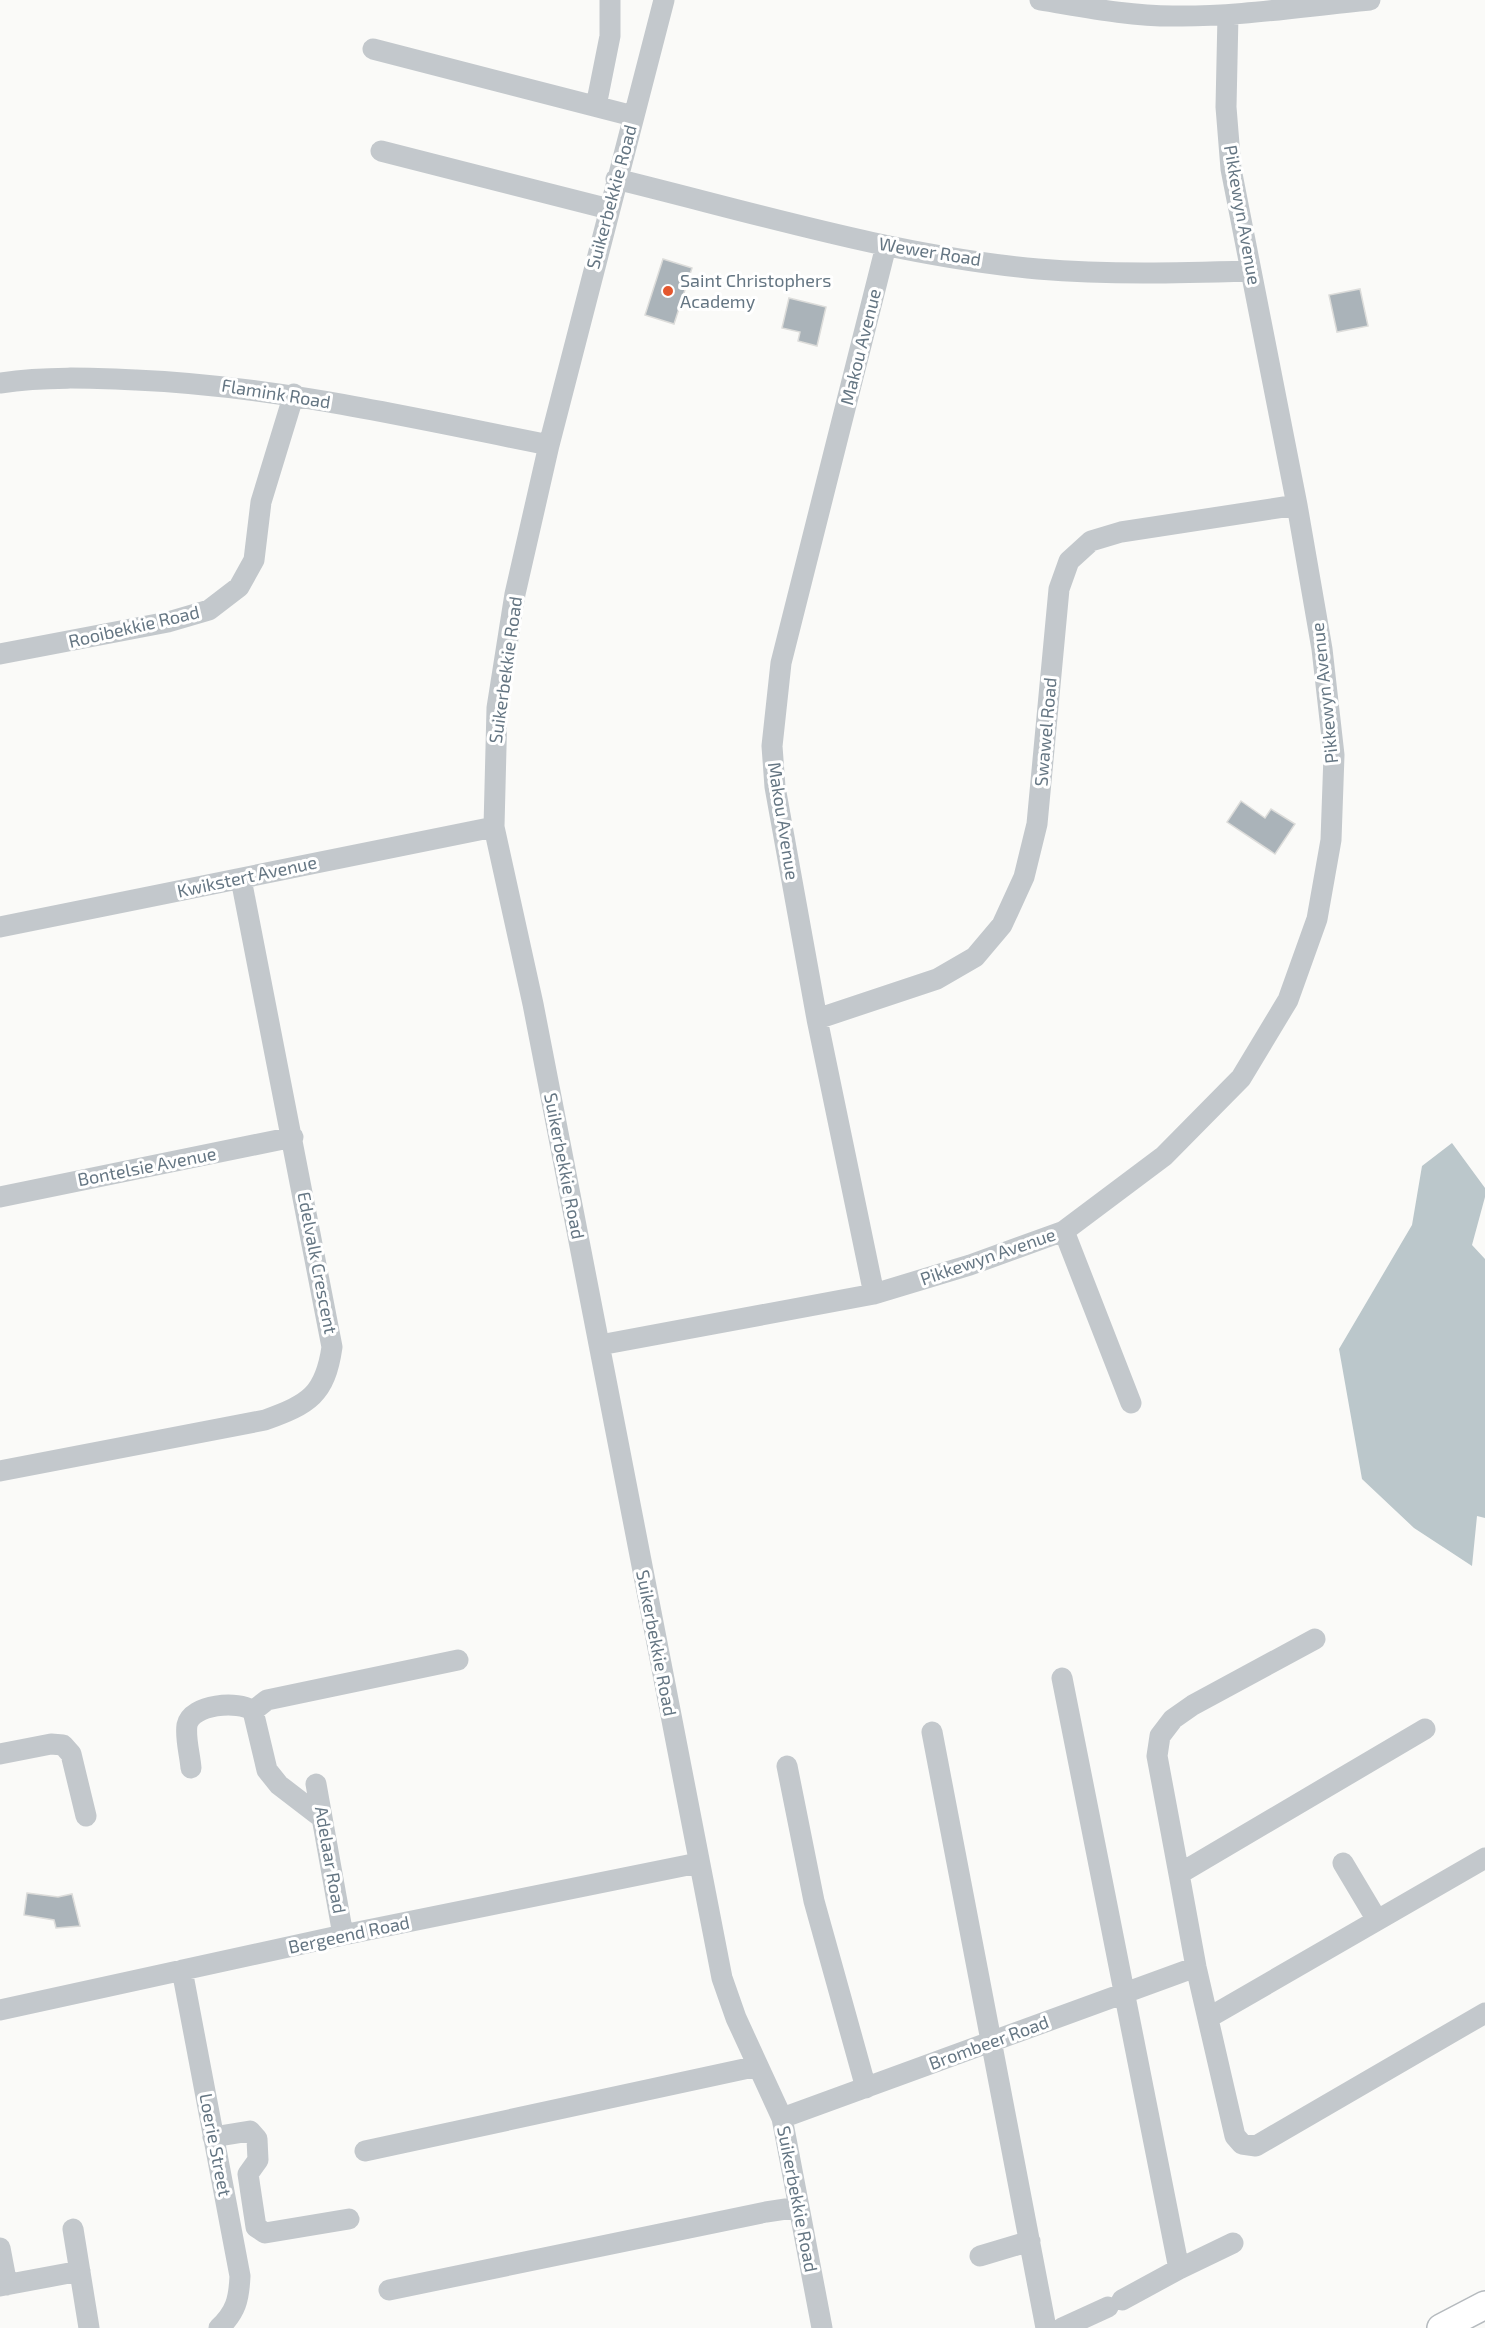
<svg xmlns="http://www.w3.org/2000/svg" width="1485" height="2328" font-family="'Exo 2',sans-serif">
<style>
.water{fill:#bbc7cb}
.building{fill:#aab3b9;stroke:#dcdcda;stroke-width:1.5}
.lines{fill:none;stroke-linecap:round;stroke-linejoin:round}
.major-casing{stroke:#b5babe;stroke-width:30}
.minor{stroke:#c3c8cc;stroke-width:21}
.major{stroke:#fff;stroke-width:27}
.poi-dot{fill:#e4572e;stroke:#fff;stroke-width:2}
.labels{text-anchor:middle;stroke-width:6;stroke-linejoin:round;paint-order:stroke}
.street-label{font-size:18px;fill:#657683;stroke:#fff}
.poi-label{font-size:18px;fill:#657683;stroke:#fff;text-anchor:start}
</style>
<rect width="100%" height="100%" fill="#fafaf8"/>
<!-- water -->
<path class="water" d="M1452 1143 1485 1188V1197L1472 1245 1485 1259V1518L1477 1516 1472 1566 1414 1528 1362 1479 1339 1349 1412 1225 1422 1166Z"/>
<!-- building -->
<path class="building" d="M663 259 692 268 674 324 645 315Z
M1360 289 1368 326 1337 332 1329 295Z
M789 298 826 307 817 346 798 341 800 332 782 328Z
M1241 801 1265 818 1271 809 1295 824 1275 854 1227 822Z
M27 1893 58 1897 72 1894 80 1926 56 1928 54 1920 24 1915Z"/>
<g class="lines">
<defs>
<path id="major" d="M1441 2328 1485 2305"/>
</defs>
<!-- major casing -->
<use href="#major" class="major-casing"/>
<!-- minor -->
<path class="minor" d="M664 0 549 445 515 594 497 708 494 827 533 1004 722 1978 736 2018 782 2118 822 2328
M1040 0C1084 7 1128 16 1173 16 1239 17 1304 6 1370 0
M373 49 633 116
M596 106 610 36V0
M381 151 609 209
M616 179C755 213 895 256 1038 269 1109 275 1180 273 1251 271
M0 383C45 376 90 378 136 380 276 386 412 418 549 445
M0 654 168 622 209 610 239 587 254 560 261 502 294 394
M0 927 494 827
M817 1019 937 979 975 957 1002 925 1024 877 1037 824 1059 589 1069 561 1091 541 1121 532 1297 505
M0 1197 293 1137
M1064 1231 1131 1403
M874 1294 817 1019 775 787 772 746 781 663 886 246
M600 1345 874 1294 970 1265 1064 1231 1164 1156 1241 1078 1288 1000 1317 919 1331 840 1334 755 1322 649 1297 505 1231 169 1226 107 1228 15
M0 1471 265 1420C309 1404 325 1395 332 1347L241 879
M1315 1639 1193 1705 1173 1719 1160 1736 1157 1756 1179 1874 1196 1967 1235 2136 1242 2144 1256 2146 1485 2013
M1062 1678 1179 2269 1233 2243
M253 1711 267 1700 458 1660
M932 1732 1046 2328
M0 1754 51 1744 63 1745 71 1754 86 1816
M787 1766 814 1901 866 2088
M191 1768C190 1755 185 1738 187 1725 191 1704 239 1700 253 1711L267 1770 279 1785 322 1818
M316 1784 343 1935
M1343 1863 1377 1920
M1179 1874 1425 1729
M182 1970 240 2276C239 2299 236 2312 219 2328
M0 2010 343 1935 698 1863
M1208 2018 1485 1858
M782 2118 1196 1967
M213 2137 250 2131 257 2139 258 2160 248 2174 256 2227 265 2233 349 2219
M365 2151 758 2066
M73 2229 89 2328
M0 2248 7 2285
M980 2256 1030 2241
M0 2286 80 2271
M389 2290 766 2212 799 2207
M1122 2300 1179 2269
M1062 2328 1108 2307"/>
<!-- major -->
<use href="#major" class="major"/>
</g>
<!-- markers -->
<circle class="poi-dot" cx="668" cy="291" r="6"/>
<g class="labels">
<!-- street labels -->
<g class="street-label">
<text transform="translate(612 197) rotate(-75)" y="6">Suikerbekkie Road</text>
<text transform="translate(1242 215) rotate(80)" y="6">Pikkewyn Avenue</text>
<text transform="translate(930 252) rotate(9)" y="6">Wewer Road</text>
<text transform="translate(861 347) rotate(-76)" y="6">Makou Avenue</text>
<text transform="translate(276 394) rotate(9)" y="6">Flamink Road</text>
<text transform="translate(134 627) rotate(-13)" y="6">Rooibekkie Road</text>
<text transform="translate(506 670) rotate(-82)" y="6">Suikerbekkie Road</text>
<text transform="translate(1325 693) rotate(-96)" y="6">Pikkewyn Avenue</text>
<text transform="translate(1046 732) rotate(-85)" y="6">Swawel Road</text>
<text transform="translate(783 821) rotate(81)" y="6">Makou Avenue</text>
<text transform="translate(247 877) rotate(-12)" y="6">Kwikstert Avenue</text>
<text transform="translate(564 1166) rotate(79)" y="6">Suikerbekkie Road</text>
<text transform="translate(147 1167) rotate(-11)" y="6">Bontelsie Avenue</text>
<text transform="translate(988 1257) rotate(-19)" y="6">Pikkewyn Avenue</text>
<text transform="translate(317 1263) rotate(79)" y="6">Edelvalk Crescent</text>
<text transform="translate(656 1643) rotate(79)" y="6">Suikerbekkie Road</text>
<text transform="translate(330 1860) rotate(80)" y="6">Adelaar Road</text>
<text transform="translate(349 1935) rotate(-12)" y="6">Bergeend Road</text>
<text transform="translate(989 2043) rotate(-20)" y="6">Brombeer Road</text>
<text transform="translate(215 2145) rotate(79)" y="6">Loerie Street</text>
<text transform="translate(797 2199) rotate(79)" y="6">Suikerbekkie Road</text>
</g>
<!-- poi labels -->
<g class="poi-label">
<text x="680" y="287">Saint Christophers<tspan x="680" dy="21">Academy</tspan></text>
</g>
</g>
</svg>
